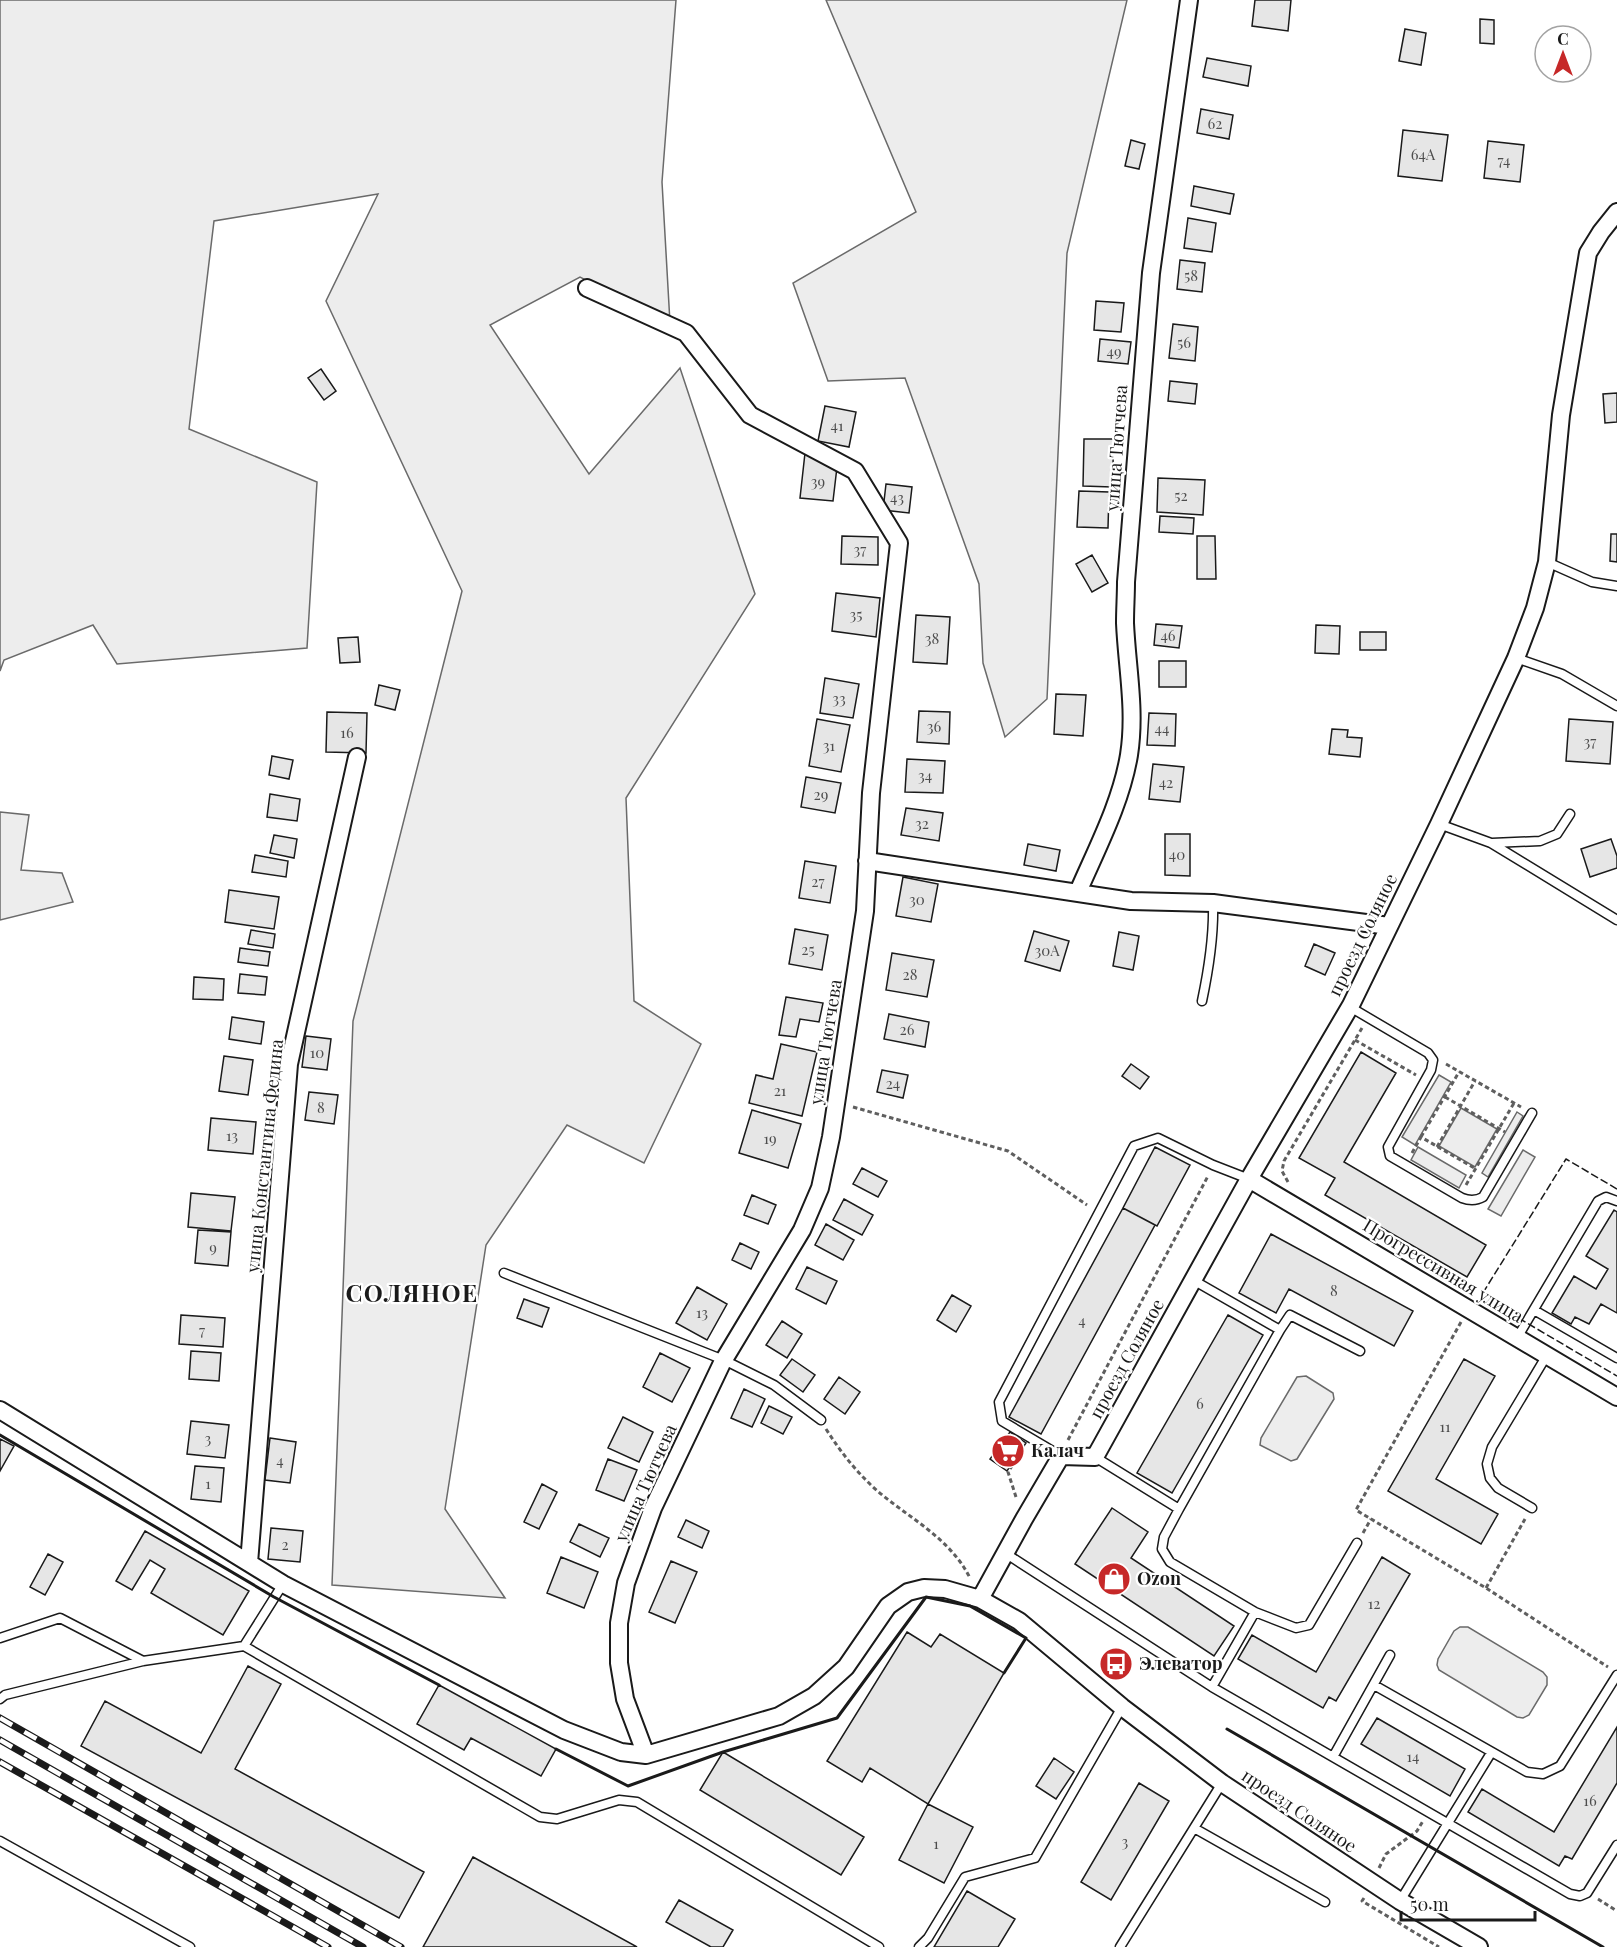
<svg xmlns="http://www.w3.org/2000/svg" width="1617" height="1947" font-family="'Playfair Display',serif">
<style>
.built{fill:#ededed;stroke:#6a6a6a;stroke-width:1.5}
.building{fill:#e6e6e6;stroke:#1a1a1a;stroke-width:1.5}
.lines{fill:none;stroke-linecap:round;stroke-linejoin:round}
.service-casing{stroke:#1a1a1a;stroke-width:11}
.minor-casing{stroke:#1a1a1a;stroke-width:20}
.path{stroke:#5f5f5f;stroke-width:3;stroke-dasharray:4.5 3;stroke-linecap:butt}
.service{stroke:#fff;stroke-width:8}
.minor{stroke:#fff;stroke-width:16}
.rail-casing{stroke:#1a1a1a;stroke-width:7}
.rail{stroke:#fff;stroke-width:4.5;stroke-dasharray:14;stroke-linecap:butt}
.fence{stroke:#1a1a1a;stroke-width:1.5;stroke-dasharray:8 3;stroke-linecap:butt}
.wall{stroke:#1a1a1a;stroke-width:3}
.labels{text-anchor:middle;stroke-width:4.5;stroke-linejoin:round;paint-order:stroke}
.number-label{font-size:15px;fill:#4d4d4d}
.street-label{font-size:18px;fill:#1a1a1a;stroke:#fff}
.poi-label{font-size:18px;font-weight:bold;fill:#1a1a1a;stroke:#fff;text-anchor:start}
.district-label{font-size:24px;font-weight:bold;letter-spacing:1.5px;fill:#1a1a1a;stroke:#fff}
</style>
<rect width="100%" height="100%" fill="#fff"/>
<!-- built -->
<path class="built" d="M0 0H676L662 182 670 323 580 277 490 325 589 474 680 368 755 594 626 798 634 1001 701 1044 644 1163 567 1125 486 1245 445 1509 505 1598 332 1585 353 1021 462 591 326 301 378 194 214 221 189 429 317 482 307 648 117 664 93 625 4 660 0 671Z
M826 0H1127L1067 253 1047 699 1005 737 983 663 979 584 905 378 828 381 793 283 916 212Z
M0 812 29 815 21 870 62 873 73 902 0 920Z
M1439 1075 1451 1082 1415 1145 1402 1137Z
M1461 1108 1497 1129 1475 1167 1439 1146Z
M1517 1112 1523 1116 1488 1177 1482 1173Z
M1418 1147 1466 1175 1459 1188 1411 1160Z
M1523 1150 1535 1157 1501 1216 1488 1209Z
M1306 1376 1333 1393 1334 1399 1297 1459 1291 1461 1260 1445 1261 1438 1297 1377Z
M1460 1627H1468L1543 1672 1547 1677V1685L1529 1715 1523 1718 1517 1717 1439 1670 1437 1665 1438 1659 1454 1631Z"/>
<!-- building -->
<path class="building" d="M1255 0H1291L1288 31 1252 26Z
M1480 19 1494 20V44L1480 43Z
M1405 29 1426 33 1421 65 1399 61Z
M1207 58 1251 66 1248 86 1203 77Z
M1201 109 1233 115 1229 139 1197 133Z
M1403 130 1448 135 1442 181 1398 176Z
M1131 140 1145 144 1139 169 1125 166Z
M1488 141 1524 145 1520 182 1484 178Z
M1194 186 1234 194 1230 214 1191 206Z
M1188 218 1216 223 1212 252 1184 248Z
M1180 260 1205 263 1202 292 1177 289Z
M1096 301 1124 303 1121 332 1094 330Z
M1173 324 1198 327 1195 361 1169 358Z
M1100 339 1131 342 1128 364 1098 361Z
M321 369 336 391 324 400 308 378Z
M1170 381 1197 384 1195 404 1168 401Z
M1617 393V422L1605 423 1603 394Z
M825 406 856 412 849 447 818 441Z
M1084 439H1114L1112 487 1083 486Z
M805 453 837 467 833 501 800 498Z
M1158 478 1205 480 1203 515 1157 512Z
M886 484 912 487 909 513 883 510Z
M1079 491 1109 492 1108 528 1077 527Z
M1160 516 1194 518 1193 534 1159 532Z
M1611 534H1617V562L1610 561Z
M842 536 878 537V565L841 564Z
M1197 536H1215L1216 579H1197Z
M1092 555 1108 583 1092 592 1076 564Z
M836 593 880 598 876 637 832 631Z
M916 615 950 617 947 664 913 662Z
M1156 624 1182 626 1179 648 1154 645Z
M1316 625 1340 626 1339 654 1315 653Z
M1360 632H1386V650H1360Z
M358 637 360 662 340 663 338 638Z
M1159 661H1186V687H1159Z
M825 678 859 684 853 718 820 713Z
M379 685 400 690 395 710 375 705Z
M1056 694 1086 695 1083 736 1054 734Z
M919 711 950 712 949 744 917 742Z
M327 712 367 713 366 753 326 752Z
M1149 713 1176 714 1175 746 1147 745Z
M817 719 850 725 841 772 809 766Z
M1569 719 1613 722 1610 764 1566 761Z
M1332 729 1348 730 1347 737 1362 738 1360 757 1329 754Z
M272 756 293 760 289 779 269 775Z
M907 759 945 761 943 793 905 792Z
M1153 764 1184 767 1180 802 1149 799Z
M806 777 841 783 835 813 801 807Z
M270 794 300 799 297 821 267 817Z
M906 808 943 813 939 841 901 835Z
M1165 834H1190V876L1165 875Z
M274 835 297 839 294 858 270 853Z
M1611 839 1617 856V868L1590 877 1581 849Z
M1028 844 1060 850 1056 871 1024 865Z
M255 855 288 861 286 877 252 872Z
M805 861 836 866 830 903 799 898Z
M903 877 938 884 931 922 896 916Z
M229 890 279 897 274 929 225 922Z
M795 929 828 935 822 970 789 964Z
M251 930 275 934 273 948 248 944Z
M1034 931 1069 941 1060 971 1025 961Z
M1119 932 1139 936 1133 970 1113 966Z
M1314 944 1335 953 1325 975 1305 966Z
M240 948 270 952 268 966 238 962Z
M892 953 934 960 927 997 886 990Z
M240 974 267 977 265 995 238 993Z
M194 977 224 979 223 1000 193 999Z
M786 997 823 1003 819 1022 800 1019 796 1037 779 1035Z
M889 1014 929 1022 925 1047 884 1039Z
M232 1017 264 1022 261 1044 229 1039Z
M306 1036 331 1039 327 1070 302 1067Z
M781 1044 817 1052 802 1116 749 1103 756 1075 773 1079Z
M1361 1052 1396 1073 1344 1162 1486 1245 1467 1277 1325 1195 1335 1178 1299 1158Z
M224 1056 253 1060 248 1095 219 1091Z
M1131 1064 1149 1077 1140 1089 1122 1076Z
M882 1070 908 1075 903 1098 877 1092Z
M309 1092 338 1095 334 1124 305 1120Z
M752 1110 801 1124 788 1168 739 1153Z
M211 1118 256 1122 253 1154 208 1150Z
M1155 1147 1190 1165 1157 1226 1123 1208Z
M862 1168 887 1181 878 1197 853 1184Z
M191 1193 235 1197 231 1231 188 1227Z
M752 1195 776 1205 768 1224 744 1215Z
M844 1199 873 1215 862 1235 833 1220Z
M1123 1208 1155 1225 1041 1434 1009 1417Z
M1614 1210 1617 1212V1313L1601 1304 1589 1324 1575 1317 1571 1324 1552 1313 1574 1276 1596 1289 1608 1269 1586 1256Z
M826 1224 854 1240 843 1260 815 1245Z
M198 1230 231 1232 228 1266 195 1263Z
M1271 1234 1413 1311 1394 1346 1289 1289 1276 1313 1239 1293Z
M740 1243 759 1252 751 1269 732 1260Z
M807 1267 837 1281 826 1304 796 1289Z
M697 1287 727 1304 707 1340 676 1323Z
M952 1295 971 1306 956 1332 937 1320Z
M524 1299 549 1308 542 1327 517 1318Z
M181 1315 225 1318 223 1347 179 1344Z
M1228 1315 1263 1335 1172 1493 1137 1473Z
M782 1321 802 1334 787 1358 766 1345Z
M191 1351 221 1353 219 1381 189 1379Z
M660 1353 690 1368 672 1402 643 1387Z
M792 1359 815 1375 803 1392 780 1375Z
M1464 1359 1495 1376 1436 1479 1498 1514 1481 1544 1388 1491Z
M839 1377 860 1392 845 1414 824 1399Z
M744 1389 765 1399 752 1427 731 1418Z
M769 1406 792 1417 783 1434 761 1423Z
M623 1417 653 1432 639 1462 608 1448Z
M191 1421 229 1425 225 1458 187 1454Z
M1010 1432 1026 1443 1007 1471 990 1459Z
M270 1438 296 1442 290 1483 265 1480Z
M0 1439 14 1446 0 1471Z
M608 1459 637 1470 624 1501 596 1490Z
M195 1466 224 1468 221 1502 191 1499Z
M542 1484 557 1492 539 1529 524 1522Z
M1112 1508 1148 1532 1131 1558 1234 1626 1214 1656 1075 1564Z
M686 1520 709 1531 702 1548 678 1537Z
M579 1524 609 1538 600 1557 570 1542Z
M271 1528 303 1531 300 1562 268 1559Z
M145 1531 249 1591 223 1635 151 1593 165 1569 150 1560 132 1590 116 1581Z
M48 1554 63 1562 45 1595 30 1587Z
M561 1557 598 1572 584 1608 547 1593Z
M1382 1557 1410 1574 1336 1701 1329 1697 1323 1708 1238 1659 1252 1635 1316 1672Z
M671 1561 697 1572 675 1623 649 1612Z
M907 1632 931 1647 940 1634 1004 1673 928 1804 870 1768 862 1782 827 1761Z
M248 1666 281 1684 235 1769 424 1872 399 1918 81 1746 105 1701 201 1753Z
M439 1685 556 1749 541 1776 471 1738 464 1750 417 1724Z
M1377 1718 1465 1769 1450 1796 1361 1744Z
M1617 1727V1783L1572 1859 1565 1856 1559 1866 1468 1812 1482 1789 1554 1832Z
M723 1752 864 1837 841 1875 700 1790Z
M1054 1758 1074 1772 1056 1799 1036 1786Z
M1139 1783 1169 1801 1111 1900 1081 1882Z
M928 1804 973 1827 944 1883 899 1860Z
M473 1857 637 1947H423Z
M967 1891 1015 1919 998 1947H934Z
M679 1900 733 1930 723 1947H711L666 1922Z"/>
<g class="lines">
<defs>
<path id="service" d="M1547 562 1592 582 1617 586
M1516 658 1562 674 1617 706
M1439 824 1491 843 1617 920
M1492 843 1540 841 1557 834 1570 814
M1202 1001C1209 968 1214 937 1213 903
M1350 1007 1428 1053 1433 1060 1431 1070 1388 1147 1390 1156 1462 1198C1470 1201 1476 1201 1483 1197L1532 1113
M504 1273 724 1360 774 1385 821 1420
M1193 1280 1280 1330 1290 1315 1360 1351
M1534 1310 1617 1358
M1517 1338 1598 1201 1606 1197 1617 1201
M1061 1456 1002 1421 999 1402 1134 1146 1158 1138 1213 1165 1249 1179
M1095 1457 1179 1509 1280 1330
M1532 1508 1498 1488 1490 1478 1487 1464 1492 1447 1547 1355
M1179 1509 1164 1537 1162 1549 1170 1562 1255 1612 1296 1628 1309 1625 1357 1543
M1005 1553 1212 1687 1570 1894 1580 1896 1587 1893 1617 1845
M0 1638 60 1618 143 1661
M244 1646 540 1817 557 1819 619 1800 637 1802 879 1947
M1374 1685 1527 1772 1543 1774 1560 1766 1617 1675
M1212 1687 1255 1612
M0 1699 5 1695 143 1661 244 1646 283 1584
M1333 1757 1390 1655
M1194 1828 1325 1902
M0 1841 190 1947
M1400 1901 1491 1753
M919 1947 928 1938 965 1877 1035 1858 1122 1707
M1120 1947 1222 1783"/>
<path id="minor" d="M587 288 686 333 750 415 855 471 899 543 871 793 865 911 831 1137 820 1188 802 1230 722 1363 653 1508 626 1583 619 1623V1663L625 1699 646 1755
M867 861 1131 901 1213 903 1389 926
M1078 892C1097 848 1121 803 1129 755 1136 710 1127 668 1125 623 1125 609 1126 595 1126 582L1151 273 1189 0
M1249 1179 1617 1397
M0 1410 283 1584 564 1730 621 1752 646 1755 779 1716 814 1696 846 1667 888 1606 908 1592 924 1588 945 1589 980 1599 1019 1621 1122 1707 1222 1783 1400 1901 1479 1947
M249 1563 289 1064 357 757
M980 1599 1024 1519 1061 1456 1095 1457 1249 1179 1351 1005 1439 824 1516 658 1535 608 1547 562 1561 415 1588 253 1601 232 1617 212"/>
</defs>
<!-- service casing -->
<use href="#service" class="service-casing"/>
<!-- minor casing -->
<use href="#minor" class="minor-casing"/>
<!-- path -->
<path class="path" d="M1355 1040 1416 1075
M1446 1064 1521 1107
M1445 1097 1505 1132
M853 1107 1008 1151 1087 1205
M1421 1137 1459 1072
M1437 1147 1475 1081
M1412 1153 1421 1137 1476 1169
M1288 1182 1282 1171 1284 1161 1362 1028
M1466 1185 1514 1103
M1461 1322 1356 1510 1486 1588 1608 1667
M826 1429C840 1451 854 1469 873 1487 906 1517 949 1536 970 1578
M1068 1440 1208 1176
M1016 1497 1008 1472 1023 1449
M1363 1533 1371 1519
M1486 1588 1525 1519
M1379 1868 1386 1854 1417 1831 1423 1821
M1364 1898 1362 1901 1439 1947
M1598 1899 1617 1911"/>
<!-- service -->
<use href="#service" class="service"/>
<!-- minor -->
<use href="#minor" class="minor"/>
<defs>
<path id="rail" d="M0 1718 401 1947
M0 1740 363 1947
M0 1762 328 1947"/>
</defs>
<!-- rail casing -->
<use href="#rail" class="rail-casing"/>
<!-- rail -->
<use href="#rail" class="rail"/>
<!-- fence -->
<path class="fence" d="M1617 1189 1566 1159 1481 1296 1617 1376"/>
<!-- wall -->
<path class="wall" d="M0 1435 274 1597 439 1685
M1227 1729 1603 1947
M556 1749 628 1786 723 1752 837 1718 926 1597 970 1606 1026 1638 1004 1673"/>
</g>
<!-- icons -->
<defs>
<symbol id="supermarket-disc" viewBox="-11 -11 22 22"><circle r="9.5" fill="#c62828" stroke="#fff"/><path d="M-6-5.5h2.5l.6 2H6L4.5 2H-2.5L-4.4-4H-6ZM-1.5 3.2a1.3 1.3 0 1 0 .1 0ZM3 3.2a1.3 1.3 0 1 0 .1 0Z" fill="#fff"/></symbol>
<symbol id="shop-disc" viewBox="-11 -11 22 22"><circle r="9.5" fill="#c62828" stroke="#fff"/><path d="M-5-2.5h2.3a2.7 3.5 0 0 1 5.4 0H5L5.5 6h-11ZM-1.5-2.5h3a1.5 2.3 0 0 0-3 0Z" fill="#fff"/></symbol>
<symbol id="bus-disc" viewBox="-11 -11 22 22"><circle r="9.5" fill="#c62828" stroke="#fff"/><path d="M-5-6H5V4H4V6H2V4H-2V6H-4V4H-5ZM-3.5-4V0h7V-4ZM-3.5 1.2v1.5H-2V1.2ZM2 1.2v1.5H3.5V1.2Z" fill="#fff"/></symbol>
</defs>
<g fill-rule="evenodd">
<use href="#supermarket-disc" x="989" y="1432" width="38" height="38"/>
<use href="#shop-disc" x="1095" y="1560" width="38" height="38"/>
<use href="#bus-disc" x="1097" y="1645" width="38" height="38"/>
</g>
<g class="labels">
<!-- number labels -->
<g class="number-label">
<text x="1215" y="129">62</text>
<text x="1423" y="160">64А</text>
<text x="1504" y="166">74</text>
<text x="1191" y="281">58</text>
<text x="1184" y="348">56</text>
<text x="1114" y="357">49</text>
<text x="837" y="431">41</text>
<text x="818" y="487">39</text>
<text x="1181" y="501">52</text>
<text x="897" y="503">43</text>
<text x="860" y="555">37</text>
<text x="856" y="620">35</text>
<text x="1168" y="641">46</text>
<text x="932" y="644">38</text>
<text x="839" y="704">33</text>
<text x="934" y="732">36</text>
<text x="1162" y="734">44</text>
<text x="347" y="738">16</text>
<text x="1590" y="747">37</text>
<text x="829" y="751">31</text>
<text x="925" y="781">34</text>
<text x="1166" y="788">42</text>
<text x="821" y="800">29</text>
<text x="922" y="829">32</text>
<text x="1177" y="860">40</text>
<text x="818" y="887">27</text>
<text x="917" y="905">30</text>
<text x="808" y="955">25</text>
<text x="1047" y="956">30А</text>
<text x="910" y="980">28</text>
<text x="907" y="1035">26</text>
<text x="317" y="1058">10</text>
<text x="893" y="1089">24</text>
<text x="780" y="1096">21</text>
<text x="321" y="1113">8</text>
<text x="232" y="1141">13</text>
<text x="770" y="1144">19</text>
<text x="213" y="1253">9</text>
<text x="1334" y="1296">8</text>
<text x="702" y="1318">13</text>
<text x="1082" y="1326">4</text>
<text x="202" y="1336">7</text>
<text x="1200" y="1409">6</text>
<text x="1445" y="1432">11</text>
<text x="208" y="1444">3</text>
<text x="280" y="1466">4</text>
<text x="208" y="1489">1</text>
<text x="285" y="1550">2</text>
<text x="1374" y="1609">12</text>
<text x="1413" y="1762">14</text>
<text x="1590" y="1806">16</text>
<text x="1125" y="1847">3</text>
<text x="936" y="1849">1</text>
</g>
<!-- street labels -->
<g class="street-label">
<text transform="translate(1117 448) rotate(-86)" y="6">улица Тютчева</text>
<text transform="translate(1363 935) rotate(-64)" y="6">проезд Соляное</text>
<text transform="translate(826 1042) rotate(-81)" y="6">улица Тютчева</text>
<text transform="translate(265 1156) rotate(-84)" y="6">улица Константина Федина</text>
<text transform="translate(1443 1271) rotate(31)" y="6">Прогрессивная улица</text>
<text transform="translate(1127 1359) rotate(-61)" y="6">проезд Соляное</text>
<text transform="translate(646 1483) rotate(-66)" y="6">улица Тютчева</text>
<text transform="translate(1299 1811) rotate(34)" y="6">проезд Соляное</text>
</g>
<!-- poi labels -->
<g class="poi-label">
<text x="1031" y="1457">Калач</text>
<text x="1137" y="1585">Ozon</text>
<text x="1139" y="1670">Элеватор</text>
</g>
<!-- district labels -->
<g class="district-label">
<text x="412" y="1302">СОЛЯНОЕ</text>
</g>
</g>
<!-- north arrow -->
<g transform="translate(1563 54)"><circle r="28" fill="#ffffff" stroke="#a3a3a3" stroke-width="1.5"/>
<path d="M0-4.5L10 22L0 15L-10 22Z" fill="#c62828"/>
<text y="-9" font-size="16" font-weight="bold" text-anchor="middle" fill="#1a1a1a">С</text>
</g>
<!-- scale -->
<path d="M1401 1911v9h134v-9" fill="none" stroke="#1a1a1a" stroke-width="3"/>
<text x="1410" y="1911" font-size="18" fill="#1a1a1a" stroke="#ffffff" stroke-width="4.5" paint-order="stroke">50 m</text>
</svg>
